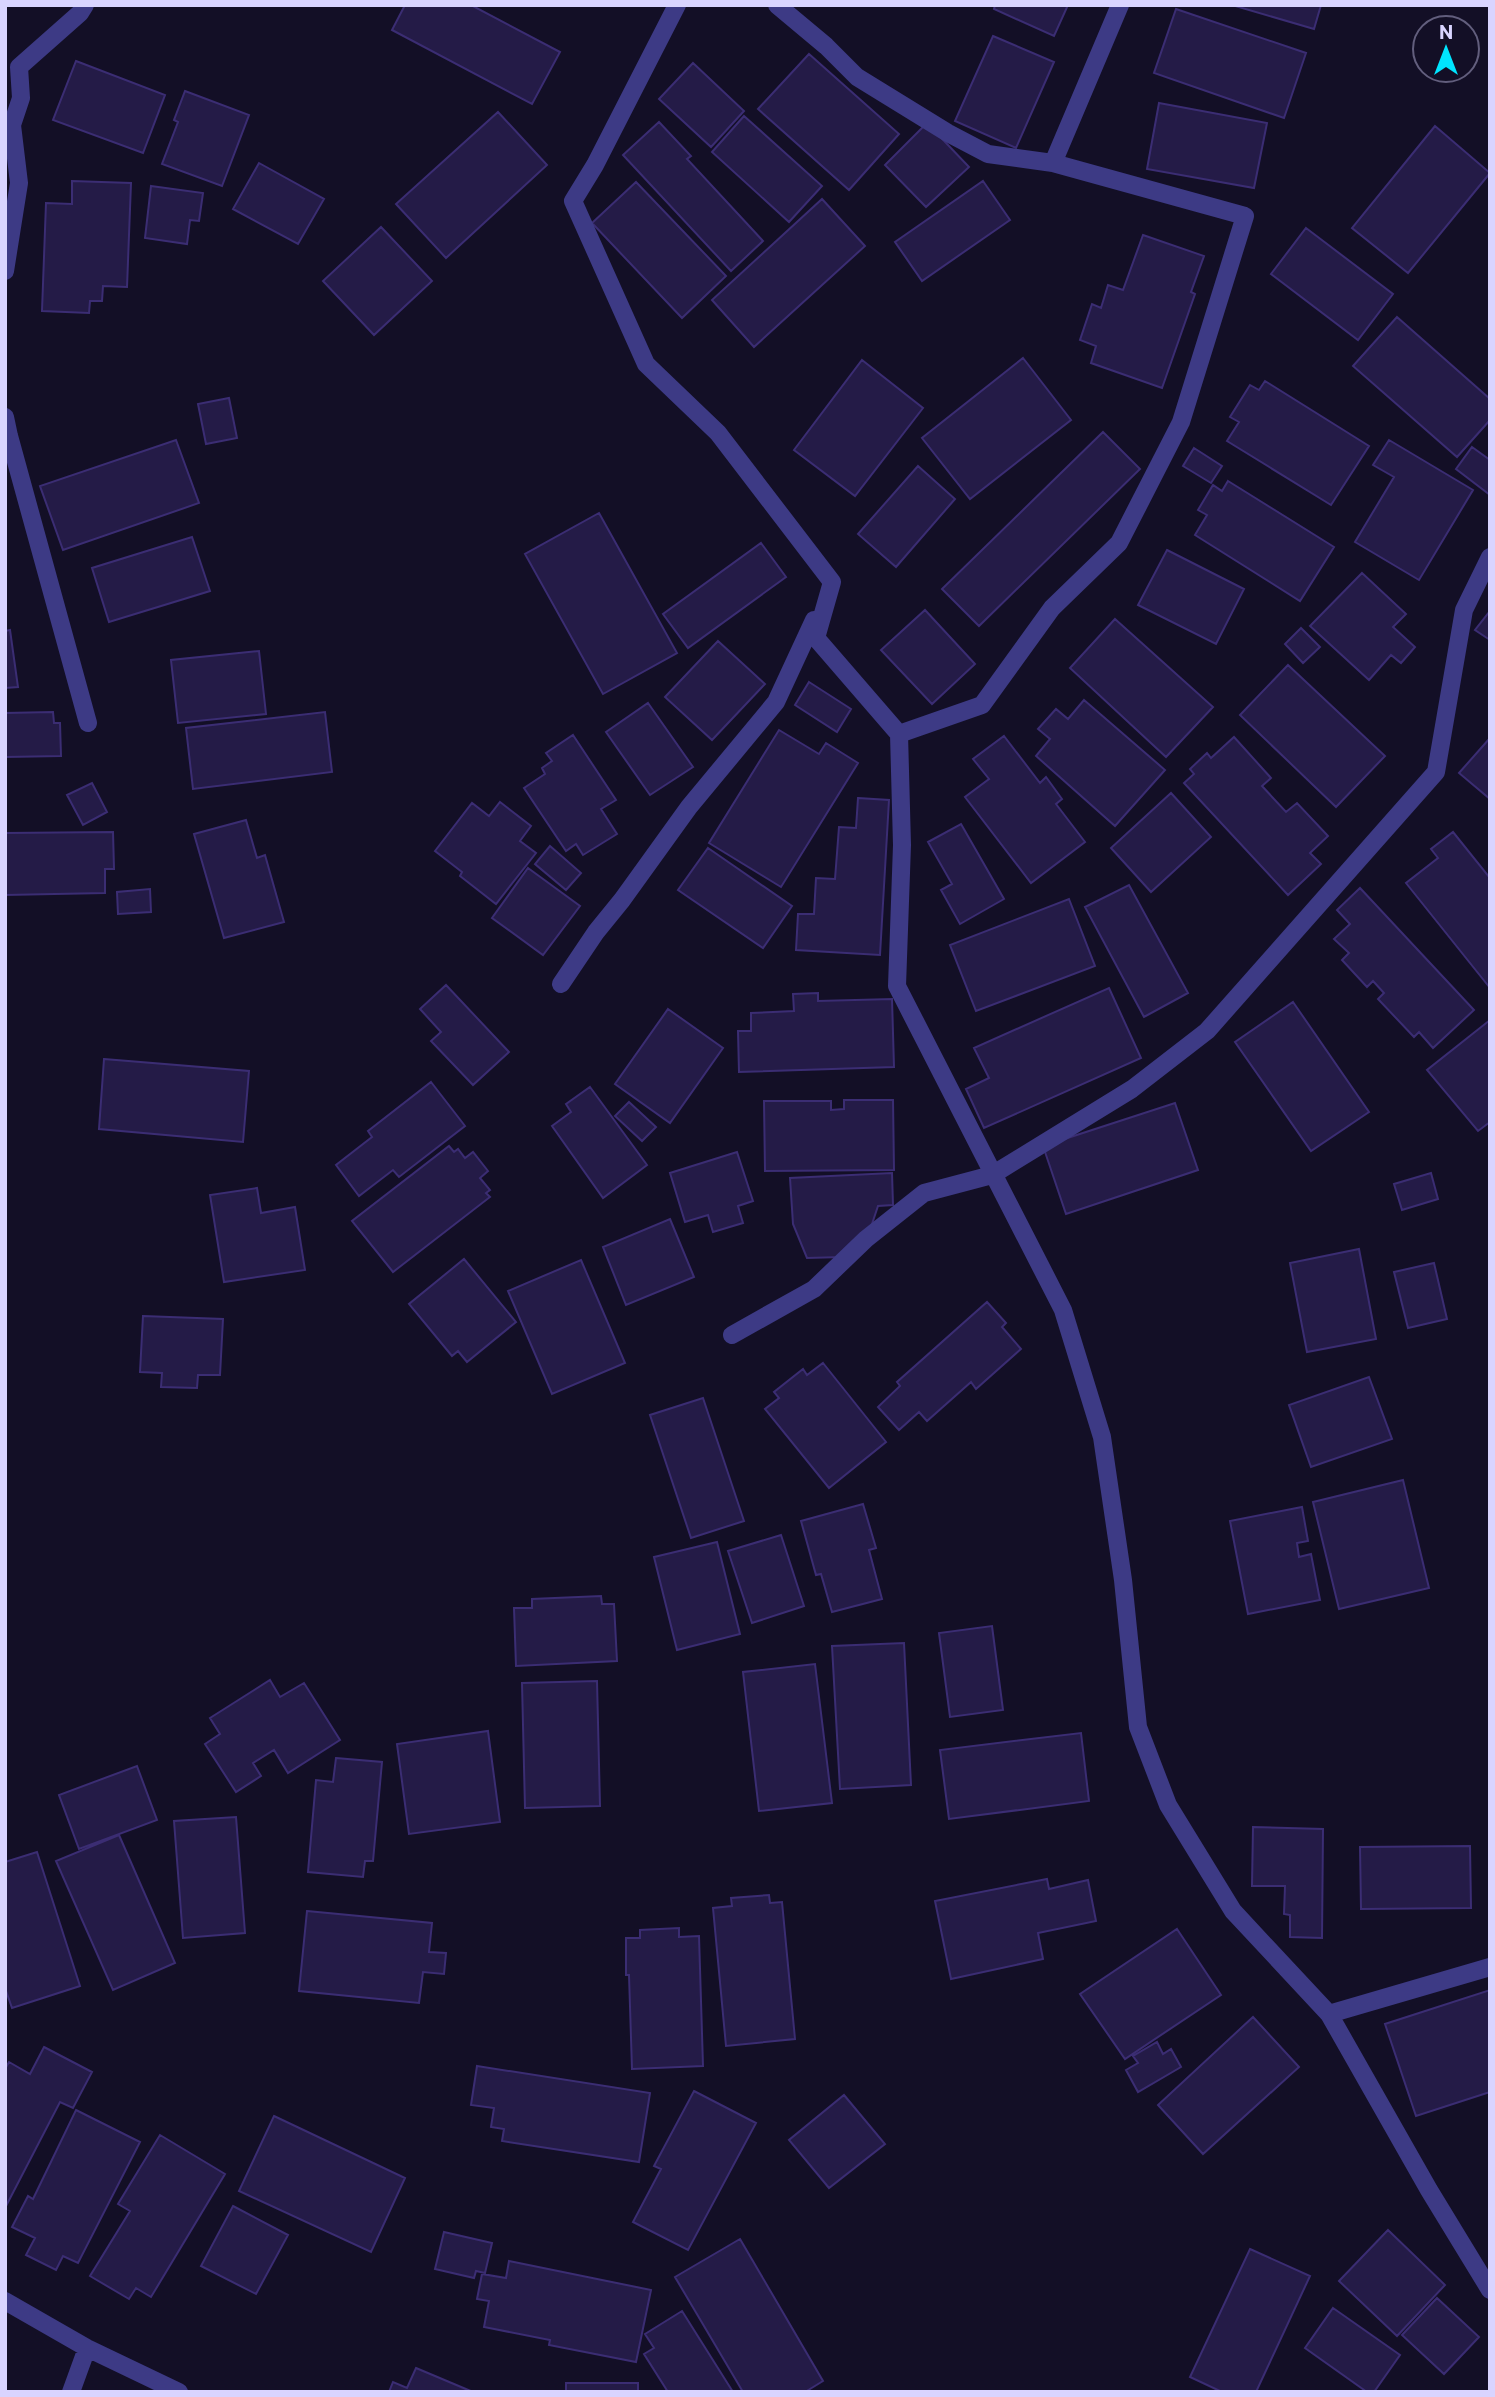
<svg xmlns="http://www.w3.org/2000/svg" width="1495" height="2397" font-family="Commissioner,sans-serif">
<style>
.building{fill:#241b47;stroke:#3b2d73;stroke-width:2}
.lines{fill:none;stroke-linecap:round;stroke-linejoin:round}
.street{stroke:#3d3a85;stroke-width:18}
</style>
<rect width="100%" height="100%" fill="#130f26"/>
<!-- building -->
<path class="building" d="M405 5H471L560 52 532 104 392 30Z
M995 5H1068L1054 36 994 9Z
M1232 5H1321L1314 29Z
M1176 9 1306 53 1284 118 1154 73Z
M993 36 1054 62 1016 148 955 121Z
M809 54 899 134 849 190 758 109Z
M76 61 165 95 143 153 53 120Z
M693 63 744 111 711 147 659 99Z
M185 91 249 115 222 186 162 164 178 122 174 120Z
M1159 103 1267 123 1254 188 1147 169Z
M498 112 547 165 446 258 396 204Z
M744 116 822 186 789 222 712 152Z
M659 122 691 156 687 159 763 241 731 271 623 155Z
M927 123 969 167 926 207 885 165Z
M1435 126 1490 173 1408 273 1352 228Z
M259 163 324 199 298 244 233 209Z
M72 181 131 183 127 287 103 286 102 301H90L89 313 42 311 46 203 72 204Z
M983 181 1010 220 922 281 895 242Z
M636 182 726 276 682 318 592 223Z
M151 186 203 193 199 221 190 220 187 244 145 238Z
M822 199 865 246 754 347 712 300Z
M381 227 432 281 374 335 323 281Z
M1306 228 1393 294 1358 340 1271 274Z
M1143 235 1204 256 1191 292 1195 294 1162 388 1091 363 1096 346 1080 340 1092 304 1101 308 1108 285 1123 290Z
M1397 317 1490 399V420L1457 457 1353 366Z
M1023 358 1071 420 970 499 922 438Z
M862 360 923 408 855 496 794 450Z
M1265 381 1369 446 1331 505 1227 441 1239 422 1230 417 1250 385 1259 390Z
M229 398 237 438 206 444 198 404Z
M1103 432 1140 469 979 626 942 589Z
M176 440 199 503 63 550 40 486Z
M1389 440 1473 490 1419 580 1355 542 1394 477 1373 465Z
M1472 447 1490 460V495L1456 469Z
M1194 448 1222 466 1211 483 1183 466Z
M918 466 955 499 896 567 858 534Z
M1228 481 1334 547 1300 601 1195 535 1207 515 1198 510 1213 485 1222 491Z
M599 513 677 653 603 694 525 554Z
M192 537 210 591 109 622 92 568Z
M761 543 786 577 688 648 663 614Z
M1167 550 1244 589 1216 644 1138 605Z
M1362 573 1406 614 1393 627 1415 647 1401 663 1391 655 1369 680 1310 626Z
M925 610 975 664 932 704 881 650Z
M1490 611V640L1475 630Z
M1115 619 1213 707 1166 757 1070 668Z
M1301 628 1320 647 1303 663 1285 644Z
M10 630 18 687 5 688V631Z
M718 641 765 684 712 740 665 697Z
M259 651 266 714 178 723 171 660Z
M1288 665 1385 756 1336 807 1240 715Z
M809 682 851 709 837 732 795 705Z
M1084 700 1165 770 1115 826 1036 756 1050 739 1038 729 1056 709 1068 719Z
M648 703 693 767 650 795 606 732Z
M53 712 54 723H60L61 756 5 757V713Z
M325 712 332 772 193 789 186 728Z
M779 730 819 754 826 743 858 763 781 887 709 843Z
M573 735 616 800 601 809 617 834 583 855 576 844 566 851 524 788 545 774 542 768 552 761 546 753Z
M1004 736 1040 783 1046 777 1062 799 1056 804 1085 842 1031 883 965 797 989 779 973 759Z
M1234 737 1271 778 1262 786 1286 812 1297 803 1328 836 1310 853 1321 864 1288 895 1184 783 1194 774 1190 769 1207 753 1211 758Z
M1490 738V799L1459 773Z
M92 783 107 812 83 825 67 795Z
M1171 793 1211 837 1151 892 1111 848Z
M858 798 889 800 880 955 796 950 798 914H814L816 878 835 879 839 827 856 828Z
M500 802 531 826 520 841 536 853 496 904 460 876 462 872 435 851 472 803 489 816Z
M246 820 257 858 265 855 284 922 224 938 194 834Z
M961 824 1004 899 960 924 941 890 952 884 928 842Z
M113 832 114 869H105V893L5 895V833Z
M1453 832 1490 878V988L1406 883 1438 858 1431 849Z
M550 846 581 873 566 890 535 864Z
M708 848 792 906 763 948 678 890Z
M528 868 580 906 543 955 492 918Z
M1129 885 1188 993 1144 1017 1085 907Z
M1360 888 1474 1010 1433 1048 1419 1032 1414 1037 1378 999 1384 993 1373 981 1367 987 1342 960 1349 953 1334 939 1350 924 1337 910Z
M150 889 151 912 118 914 117 892Z
M1069 899 1095 966 976 1011 950 945Z
M446 985 509 1052 473 1085 431 1041 441 1032 420 1009Z
M1109 988 1141 1058 984 1128 966 1089 989 1078 974 1048Z
M818 993V1001L892 999 894 1067 739 1072 738 1031H751V1013L794 1011 793 994Z
M1293 1002 1369 1112 1311 1151 1235 1042Z
M668 1009 723 1048 670 1123 615 1084Z
M1490 1020V1122L1478 1131 1427 1070Z
M104 1059 249 1071 243 1142 99 1129Z
M431 1082 465 1126 399 1177 393 1170 359 1196 336 1165 372 1137 368 1131Z
M590 1087 647 1165 603 1198 552 1126 571 1112 566 1104Z
M844 1100H893L894 1170 765 1171 764 1101H831V1110L844 1109Z
M629 1102 656 1127 642 1141 615 1116Z
M1175 1103 1198 1170 1066 1214 1043 1146Z
M449 1146 454 1152 458 1149 465 1158 473 1152 488 1171 480 1178 490 1190 486 1193 490 1197 393 1272 352 1221Z
M737 1152 753 1201 738 1206 743 1223 713 1232 708 1215 685 1222 670 1173Z
M892 1173 893 1205 878 1206 870 1230 842 1257 807 1258 793 1224 790 1178Z
M1431 1173 1438 1199 1402 1210 1394 1184Z
M257 1188 261 1213 295 1207 305 1270 224 1282 210 1195Z
M670 1219 694 1277 626 1305 603 1247Z
M1359 1249 1376 1339 1307 1352 1290 1263Z
M464 1259 516 1322 467 1362 458 1351 452 1356 409 1304Z
M581 1260 625 1363 552 1394 508 1291Z
M1434 1263 1447 1319 1408 1328 1394 1272Z
M987 1302 1006 1323 1002 1327 1021 1349 976 1389 971 1382 927 1421 919 1412 899 1430 878 1407 900 1386 897 1382Z
M143 1316 223 1319 220 1375H198L197 1388 161 1387 162 1373 140 1372Z
M823 1363 886 1442 829 1488 765 1409 779 1398 774 1392 803 1369 807 1375Z
M1369 1377 1392 1439 1311 1467 1289 1405Z
M703 1398 744 1521 691 1538 650 1415Z
M1403 1480 1429 1588 1339 1609 1313 1502Z
M863 1504 876 1548 869 1550 882 1599 832 1612 821 1574 816 1575 801 1521Z
M1302 1507 1308 1541 1297 1543 1299 1557 1311 1554 1320 1600 1248 1614 1230 1521Z
M781 1535 804 1606 752 1623 728 1551Z
M717 1542 740 1634 677 1650 654 1557Z
M601 1596 602 1604H614L617 1661 516 1666 514 1608H532V1599Z
M992 1626 1003 1710 950 1717 939 1633Z
M904 1643 911 1785 840 1789 832 1646Z
M815 1664 832 1803 759 1811 743 1672Z
M270 1680 280 1697 304 1683 340 1740 288 1773 274 1750 253 1763 261 1776 236 1792 205 1744 220 1734 210 1718Z
M597 1681 600 1806 525 1808 522 1683Z
M488 1731 500 1822 409 1834 397 1744Z
M1081 1733 1089 1801 949 1819 940 1750Z
M336 1758 382 1762 373 1861H365L363 1877 308 1872 316 1780 333 1782Z
M137 1766 157 1820 79 1849 59 1795Z
M236 1817 245 1933 183 1938 174 1821Z
M1253 1827 1323 1829 1322 1938 1290 1937V1915L1284 1914 1285 1886H1252Z
M119 1835 175 1963 113 1990 56 1861Z
M1470 1846 1471 1908 1361 1909 1360 1847Z
M37 1852 80 1986 12 2008 5 1988V1862Z
M1047 1879 1049 1889 1088 1880 1096 1921 1038 1933 1043 1959 951 1979 935 1901Z
M769 1895 770 1903 782 1902 795 2039 726 2046 713 1908 732 1906 731 1898Z
M307 1911 432 1923 429 1952 446 1953 444 1974 423 1972 419 2003 299 1991Z
M679 1928V1937L699 1936 703 2066 632 2069 629 1975H626V1938H640V1930Z
M1177 1929 1221 1995 1125 2059 1080 1994Z
M1490 1990V2092L1416 2116 1385 2024Z
M1253 2017 1299 2067 1203 2154 1158 2105Z
M1157 2042 1163 2054 1171 2049 1181 2067 1138 2092 1126 2070 1138 2063 1133 2056Z
M44 2047 92 2072 73 2108 60 2102 5 2208V2069L9 2062 30 2074Z
M477 2066 650 2093 639 2162 502 2141 504 2129 491 2127 494 2108 471 2105Z
M694 2091 756 2123 688 2250 633 2222 661 2169 654 2166Z
M844 2095 885 2144 829 2188 789 2140Z
M76 2110 140 2142 78 2263 63 2256 56 2270 26 2255 35 2238 12 2227 28 2196 33 2199Z
M274 2116 405 2178 371 2252 239 2191Z
M160 2135 225 2174 151 2297 136 2288 129 2299 90 2276 130 2211 118 2204Z
M233 2206 288 2235 256 2294 201 2266Z
M1388 2230 1445 2285 1397 2336 1339 2281Z
M444 2232 492 2243 485 2273 476 2271 474 2278 435 2269Z
M740 2239 823 2381 805 2392H743L675 2277Z
M1250 2249 1310 2276 1256 2392H1222L1190 2377Z
M509 2261 651 2290 636 2362 549 2345 550 2340 484 2327 489 2301 477 2299 482 2274 506 2278Z
M1437 2298 1479 2337 1444 2374 1402 2335Z
M1333 2308 1400 2355 1374 2392H1367L1305 2348Z
M682 2311 733 2392H668L644 2354 654 2348 645 2334Z
M416 2368 473 2392H389L393 2382 407 2388Z
M566 2383H638V2392H566Z"/>
<g class="lines">
<!-- street -->
<path class="street" d="M677 5 595 165 573 201 646 364 718 433 832 582 816 638 899 734 902 845 897 986 1063 1310 1102 1437 1123 1580 1138 1727 1168 1805 1233 1911 1329 2014 1429 2190 1490 2290
M777 5 826 46 857 77 948 133 988 154 1053 163
M19 67 80 13 85 5
M5 271 19 183 12 125 21 98 19 67
M5 417 9 436 88 723
M899 734 982 705 1052 608 1119 543 1181 422 1245 216 1053 163 1120 5
M561 984 596 932 622 900 689 807 776 702 814 620
M732 1335 814 1289 866 1239 924 1193 992 1175 1132 1089 1207 1031 1436 772 1464 610 1490 557
M1329 2014 1490 1967
M5 2301 87 2348 179 2392
M71 2392 87 2348"/>
</g>
<!-- border -->
<rect width="1495" height="2397" fill="none" stroke="#d9d4ff" stroke-width="14"/>
<!-- north arrow -->
<g transform="translate(1446 49)"><circle r="33" fill="#130f26" stroke="#625e7d" stroke-width="2"/>
<path d="M0-5L12 26L0 18L-12 26Z" fill="#00e5ff"/>
<text y="-10" font-size="19" font-weight="bold" text-anchor="middle" fill="#d9d4ff">N</text>
</g>
</svg>
